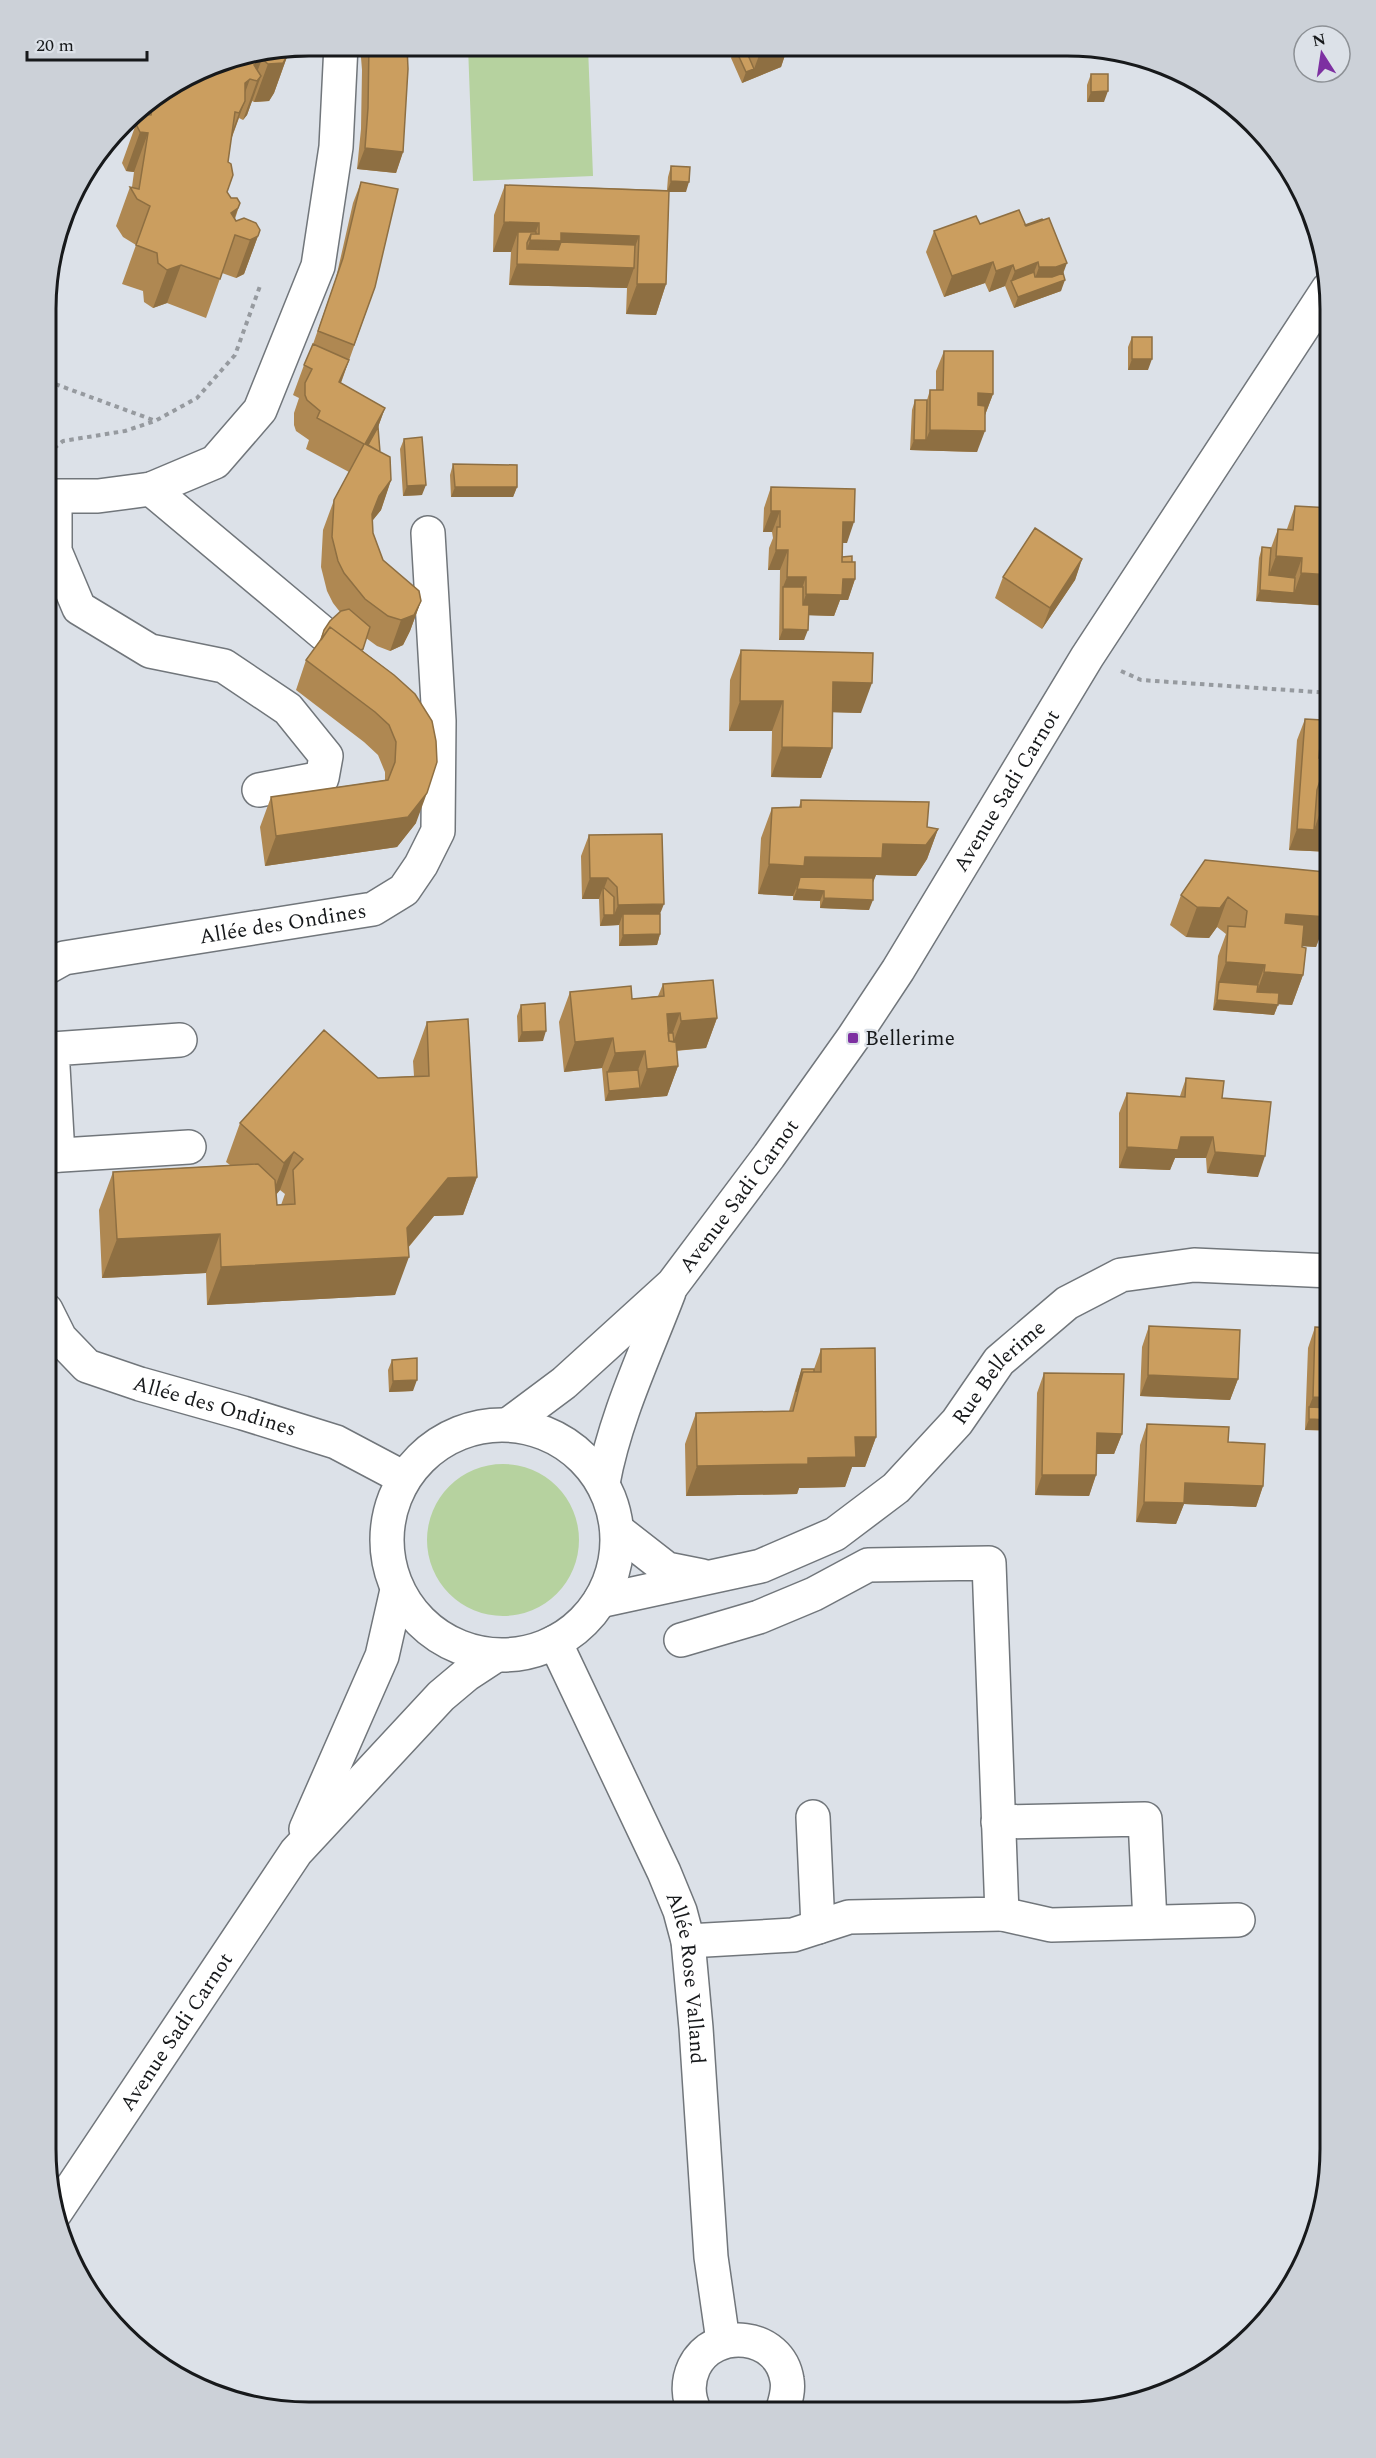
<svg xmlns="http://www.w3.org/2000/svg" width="1376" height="2458" font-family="Spectral,serif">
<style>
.green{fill:#b6d29f}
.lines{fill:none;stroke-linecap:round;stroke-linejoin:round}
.minor-casing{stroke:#71767b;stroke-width:36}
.major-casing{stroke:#71767b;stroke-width:36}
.path{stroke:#969a9f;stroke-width:4;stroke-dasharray:4.5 4.5;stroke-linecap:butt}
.minor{stroke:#fff;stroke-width:33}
.major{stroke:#fff;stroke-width:33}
.wall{fill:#af8852;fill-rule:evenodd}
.shaded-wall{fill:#8e6f42}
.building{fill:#cb9e5f;stroke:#8e6f42;stroke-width:1.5}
.poi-dot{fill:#7d30a1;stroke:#dce1e8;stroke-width:2}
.labels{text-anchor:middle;stroke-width:4.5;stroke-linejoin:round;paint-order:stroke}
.street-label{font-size:21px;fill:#17191b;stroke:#dce1e8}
.poi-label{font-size:21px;fill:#17191b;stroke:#dce1e8;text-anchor:start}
.rim{fill:none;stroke:#17191b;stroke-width:3}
</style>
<rect width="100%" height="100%" fill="#dce1e8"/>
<!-- green -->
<path class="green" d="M468 46 588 47 593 176 473 181Z
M427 1540a76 76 0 1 1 152 0a76 76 0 1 1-152 0Z"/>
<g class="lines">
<defs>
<g id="minor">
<path d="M151 489 324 634"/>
<path d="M47 496H98L151 489 215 462 260 410 318 266 336 147 341 45"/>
<path d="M55 498V551L79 608 150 651 224 666 288 709 326 756 322 778 259 790"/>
<path id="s1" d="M46 968 64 958 373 909 404 890 421 865 438 831 439 721 428 533"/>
<path d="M58 1155 52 1049 180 1040"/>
<path d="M46 1156 189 1147"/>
<path id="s2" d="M46 1310 60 1338 87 1366 140 1384 243 1413 336 1442 404 1478"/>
<path d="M617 1530 667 1569 702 1576"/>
<path id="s3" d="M600 1601 761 1566 835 1534 896 1488 957 1422 999 1361 1067 1303 1121 1275 1194 1265 1331 1271"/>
<path d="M681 1640 759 1617 814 1594 868 1565 989 1563 1002 1914 849 1917 793 1935 688 1941"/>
<path id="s4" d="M555 1642 664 1872 680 1911 688 1941 696 2028 711 2257 723 2341"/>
<path d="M813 1817 818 1927"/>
<path d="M998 1822 1145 1819 1150 1922"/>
<path d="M1002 1914 1051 1925 1238 1920"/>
<path d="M695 2412C688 2398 687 2382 694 2367 714 2326 780 2333 787 2380 789 2391 785 2402 782 2412"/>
</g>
<g id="major">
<path id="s5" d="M509 1424 564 1383 673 1284 769 1156 853 1038 898 970 1087 657 1328 289"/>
<circle cx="502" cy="1540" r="115"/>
<path d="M603 1483C615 1417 645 1355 669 1292"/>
<path d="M306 1829 382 1656 397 1590"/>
<path id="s6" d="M55 2213 296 1852 441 1696 466 1675 495 1656"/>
</g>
</defs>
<!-- minor casing -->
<use href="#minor" class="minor-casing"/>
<!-- major casing -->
<use href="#major" class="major-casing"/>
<!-- path -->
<path class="path" d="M47 381 153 420
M47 454 63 441 125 431 155 421 197 398 235 355 260 286
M1121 671 1141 680 1331 693"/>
<!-- minor -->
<use href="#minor" class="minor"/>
<!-- major -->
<use href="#major" class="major"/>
</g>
<!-- wall -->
<path class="wall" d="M360 45 407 46 403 152 396 173 357 169 361 129 362 70Z
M735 48H796L795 51 785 55 781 67 742 83 731 58Z
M288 54 274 93 269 101 254 102 252 101 247 115 243 120 239 118 231 140 228 162 227 192 231 198 240 203 235 219 236 221 258 236 244 274 236 278 222 273 206 318 167 303 153 308 144 302 143 291 122 284 136 245 123 237 116 226 130 187H132L134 172 126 171 122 163 136 124 144 114 145 104 208 65Z
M1091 74 1104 102H1087V85Z
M671 166 686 192H669L666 284 656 315 626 314 627 288 509 285 511 252H493L494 215 505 185 667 190 668 177Z
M361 182 375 287 341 383 385 408 378 427 380 452 391 480 381 510 373 520V533L383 560 421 601 410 631 403 645 390 651 377 646 366 638 363 651 394 675 416 823 397 847 265 866 260 827 271 797 385 780V772L378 755 364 742 296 690 306 660 319 642 324 630 340 612 333 603 327 591 321 567 323 530 334 500 349 472 306 449 309 440 296 431 294 425V413L299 398 293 395 304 365 312 347 336 278 353 203Z
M980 224 1025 225 1063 273 1061 291 1014 308 1005 286 989 292 985 283 944 297 926 252 934 231Z
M1132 337 1148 370H1128V347Z
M944 351 993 394 985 415 977 452 910 450 912 410 915 400H927L930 390H936V371Z
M404 439 422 495 403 496 400 449Z
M453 464 517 487 513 497H451L450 475Z
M771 487 847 543H842V557L852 562 855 579 848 600H840L834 616 809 615 804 640H779L780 570H768L769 548 773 538 772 532H763L764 508Z
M1295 506 1331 606 1256 601 1259 558 1262 547 1271 548 1278 529H1287Z
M1082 559 1075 580 1042 629 995 598 1003 577Z
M741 650 861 713 833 712 832 748 821 778 771 777 772 731H729L730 680Z
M1329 702H1331V852L1289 850 1297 740 1305 719 1322 720Z
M801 800 927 827 938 829 927 859 916 876 876 875 873 881 869 910 820 908V901L793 900V896L758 894 761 838 772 808 799 807Z
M589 835 660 914V934L657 945 619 946V925L600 926 599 899H582L581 856Z
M1323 891 1327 917 1316 947 1302 946 1303 975 1292 1005 1278 1004 1274 1015 1213 1010 1215 992 1218 956 1226 934 1217 927 1209 938 1186 937 1170 925 1181 895Z
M663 984 717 1018 706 1048 676 1051 678 1066 667 1096 605 1101 602 1068 564 1072 559 1022 570 992 632 999 658 996Z
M521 1005 543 1041 518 1042 517 1016Z
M427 1022 477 1177 463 1215 434 1216 408 1248 395 1295 207 1305 206 1273 102 1278 99 1210 113 1172 230 1165 226 1162 240 1123 378 1078 414 1076 413 1061ZM280 1190 285 1194 281 1205H277L276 1195Z
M1186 1078 1222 1098 1258 1177 1207 1173 1206 1158H1175L1170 1170 1119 1168V1113L1127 1093 1180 1096Z
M1149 1326 1238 1379 1230 1400 1140 1396 1142 1347Z
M1315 1327 1331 1328V1431L1305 1430 1308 1348Z
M821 1349 876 1437 865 1467H852L845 1487 799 1488 797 1494 686 1496 685 1444 696 1413 789 1411 798 1380 802 1369H814Z
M392 1360 413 1391 389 1392 388 1370Z
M1044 1373 1122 1434 1114 1454H1097L1096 1475 1089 1496 1035 1495 1037 1393Z
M1147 1424 1228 1442 1263 1486 1256 1507 1184 1504 1176 1524 1136 1522 1140 1445Z"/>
<!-- shaded-wall -->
<path class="shaded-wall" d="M766 48H796L795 51 785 55 781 67 742 83 746 72 754 69 761 50Z
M1021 49 1050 50 1049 53 1020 52Z
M288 54 274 93 269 101 254 102 268 64Z
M262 59 254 80 250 79 238 112 245 83 254 65Z
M261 76 247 115 243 120 257 81Z
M1108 91 1104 102H1087L1091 92Z
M245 101 231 139 225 151 239 113Z
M140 132 148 133 134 172 126 171Z
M365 148 403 152 396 173 357 169Z
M671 181 689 182 686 192H667Z
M240 203 226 241 231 213Z
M504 222 539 223 533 240 561 233 639 236 628 266 634 268 627 288 509 285 517 264H522L530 240 531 234 518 232 511 252H493Z
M258 236 244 274 236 278 250 240Z
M993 262 985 283 944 297 952 276Z
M1038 262 1030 283 1011 281 1015 271Z
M1067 263 1060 282 1065 280 1061 291 1014 308 1018 297 1032 287 1039 267Z
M181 265 167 303 153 308 167 270Z
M1013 265 1005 286 989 292 996 271Z
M637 284H666L656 315 626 314Z
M1132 359H1152L1148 370H1128Z
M349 360 338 390 339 382Z
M978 393 993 394 985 415 975 414Z
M385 408 374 438 358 463 365 444Z
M930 430 985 431 977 452 910 450 914 440H926Z
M391 480 381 510 368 526 379 496Z
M426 485 422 495 403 496 407 486Z
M455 487H517L513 497H451Z
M771 511H780L772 532H763Z
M843 522H854L847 543H836Z
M776 550H788L780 570H768Z
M1276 556 1302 558 1291 589 1265 586Z
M1082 559 1075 580 1042 629 1050 608Z
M838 572 855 579 848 600H840L834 616 799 615 806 594Z
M1301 573 1331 575V606L1256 601 1260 590 1294 593Z
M787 577H806L799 597 783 587Z
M421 601 410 631 403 645 390 651 401 620Z
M783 629 808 630 804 640H779Z
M833 682 872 683 861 713 822 712Z
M740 701H783L772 731H729Z
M1325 740H1331V743L1318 778H1311Z
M782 747 832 748 821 778 771 777Z
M427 793 416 823 397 847 265 866 276 836Z
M1320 812 1331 813V852L1289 850 1297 829 1314 830Z
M938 829 927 859 916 876 876 875 871 888 797 886 793 896 758 894 769 864 805 857 883 844Z
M590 878H608L603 891V887L599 899H582Z
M797 889 824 891 820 901 793 900Z
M1228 897 1217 927 1209 938 1186 937 1197 907Z
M824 898 873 900 869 910 820 908Z
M664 904 656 924 623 914 619 925 600 926 604 915H614L618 905Z
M1286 914 1327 917 1316 947 1285 945Z
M660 934 657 945 619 946 623 935Z
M1226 962 1265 965 1254 996 1219 982 1215 992Z
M1264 972 1303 975 1292 1005 1253 1003Z
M1217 1000 1278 1005 1274 1015 1213 1010Z
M680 1013 669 1043 667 1014Z
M717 1018 706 1048 670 1051 681 1021Z
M546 1031 543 1041 518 1042 522 1032Z
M613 1038 602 1068 564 1072 575 1042Z
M645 1051 634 1081 607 1073 615 1053Z
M678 1066 667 1096 605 1101 609 1091 640 1088 647 1069Z
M1181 1137H1213L1206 1158H1175L1170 1170 1119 1168 1127 1147Z
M294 1152 280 1190 270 1201 284 1163Z
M1215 1152 1265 1156 1258 1177 1207 1173Z
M477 1177 463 1215 434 1216 400 1257H409L395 1295 207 1305 221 1267 407 1228 448 1178Z
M220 1234 206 1273 102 1278 117 1239Z
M1148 1375 1238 1379 1230 1400 1140 1396Z
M417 1380 413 1391 389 1392 393 1381Z
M1313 1397 1331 1398V1409L1309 1407Z
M1309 1419 1330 1420 1327 1430H1305Z
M1331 1420V1431L1327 1430Z
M1097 1433 1122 1434 1114 1454H1090Z
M855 1437H876L865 1467H852L845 1487 799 1488 797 1494 686 1496 697 1466 808 1458Z
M1042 1475H1096L1089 1496 1035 1495Z
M1185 1483 1263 1486 1256 1507 1184 1504 1176 1524 1136 1522 1144 1502Z"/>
<!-- building -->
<path class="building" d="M369 45 407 46 408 69 403 152 365 148 368 108Z
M735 48H745L754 69 746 72Z
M286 49 288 54 283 63 268 64 262 59 254 65 261 76 257 81 250 79 245 83V101L239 113 235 112 228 162 231 164 233 175 227 192 231 198H237L240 203 238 208 231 213 236 221 244 218 256 223 260 230 258 236 250 240 235 235 220 279 181 265 167 270 158 263 157 253 136 245 150 206 137 199 130 187 139 189 148 133 140 132 136 124 140 114 151 115 154 99 208 65Z
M1091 74H1108V91L1091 92Z
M671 166 690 167 689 182 671 181Z
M361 182 398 189 375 287 354 345 318 331 343 258Z
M505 185 669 191 666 284H637L639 236 561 233V241L530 240 531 234H539V223L504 222Z
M1019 210 1026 226 1049 218 1067 263 1056 267H1039L1038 262 1015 271 1013 265 996 271 993 262 952 276 934 231 976 216 980 224Z
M1042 219 1043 220 1026 226 1025 225Z
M518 232H536V234H531L527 243V249L558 250 561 242 635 245 634 268 517 264Z
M1034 272 1035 277H1052L1063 273 1065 280 1018 297 1011 281Z
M1132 337H1152V359H1132Z
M313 344 349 360 339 382 385 408 365 444 390 457 391 480 379 496 372 514 373 533 383 560 419 591 421 601 414 615 401 620 388 616 365 599 344 573 338 561 332 537 334 500 364 444 317 418 320 411 307 400 305 395V383L312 369 304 365Z
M944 351H993V394L978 393V405L985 406V431L930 430V390H943Z
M915 400H927L926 440H914Z
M378 427 380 452 368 445Z
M422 437 426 485 407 486 404 439Z
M453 464 517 465V487H455Z
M771 487 855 489 854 522H843L842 562H855V579H843L842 595 806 594V577H787L788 550H776L777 527H780V511H771Z
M1295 506 1331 508V575L1301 573 1302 558 1276 556 1278 529 1293 530Z
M1035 528 1082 559 1050 608 1003 577Z
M47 545H48V558L47 560Z
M1262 547 1271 548 1269 575 1295 578 1294 593 1260 590Z
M852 556V562H842V557Z
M783 587H803V605H809L808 630 783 629Z
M349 609 370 627 363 649 361 650 330 627 321 640 324 630 330 621 341 611Z
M330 627 394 675 415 694 432 721 436 741 437 762 427 793 408 817 276 836 271 797 388 780 395 762 396 742 389 725 375 712 306 660Z
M741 650 873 653 872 683 833 682 832 748 782 747 783 701H740Z
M1329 702H1331V740H1325Z
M1305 719 1322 720 1319 758H1326L1325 772H1323L1317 790 1314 830 1297 829Z
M1331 757V813L1320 812 1323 772H1330Z
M801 800 929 802 927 827 938 829 926 845 883 844 882 858 805 857 804 866 769 864 772 808 801 807Z
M662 834 664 904 618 905 617 887 608 878H590L589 835Z
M1205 860 1325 872 1323 891H1329L1327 917 1286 914 1285 923 1304 925 1302 947 1306 948 1303 975 1264 972 1265 965 1226 962 1228 926 1245 927 1247 911 1228 897 1220 908 1197 907 1181 895Z
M800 877 873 878V900L824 898V891L797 889Z
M603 887 614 897V915H604Z
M623 914H660V934L623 935Z
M713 980 717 1018 681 1021 680 1013 667 1014 669 1041 676 1042 678 1066 647 1069 645 1051 615 1053 613 1038 575 1042 570 992 631 986 632 999 664 996 663 984Z
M1219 982 1258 985 1257 992 1279 993 1278 1005 1217 1000Z
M545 1003 546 1031 522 1032 521 1005Z
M468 1019 477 1177 448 1178 407 1228 409 1257 221 1267 220 1234 117 1239 113 1172 258 1164 275 1180 277 1205 295 1204 293 1170 303 1159 294 1152 284 1163 240 1123 324 1030 378 1078 429 1076 427 1022Z
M668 1033H673L674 1042 669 1041Z
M638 1070 640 1088 609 1091 607 1072Z
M1186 1078 1224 1081 1222 1098 1271 1102 1265 1156 1215 1152 1213 1137H1181L1178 1150 1127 1147V1093L1185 1097Z
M1149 1326 1240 1330 1238 1379 1148 1375Z
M1315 1327 1331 1328V1398L1313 1397Z
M875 1348 876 1437H855L856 1457 808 1458V1464L697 1466 696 1413 793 1411 803 1372H821V1349Z
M417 1358V1380L393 1381 392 1360Z
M802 1369H814V1372H803L796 1392Z
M1044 1373 1124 1374 1122 1434 1097 1433 1096 1475H1042Z
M1309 1407 1331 1408 1330 1420 1309 1419Z
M1147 1424 1229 1427 1228 1442 1265 1444 1263 1486 1185 1483 1184 1503 1144 1502Z"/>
<!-- markers -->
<rect class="poi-dot" x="847" y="1032" width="12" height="12" rx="3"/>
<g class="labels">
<!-- street labels -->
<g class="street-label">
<text dy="7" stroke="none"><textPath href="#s5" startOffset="812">Avenue Sadi Carnot</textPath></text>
<text dy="7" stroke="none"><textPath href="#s1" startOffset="242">Allée des Ondines</textPath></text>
<text dy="7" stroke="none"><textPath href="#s5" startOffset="326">Avenue Sadi Carnot</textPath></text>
<text dy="7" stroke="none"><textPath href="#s3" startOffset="477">Rue Bellerime</textPath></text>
<text dy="7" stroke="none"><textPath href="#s2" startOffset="204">Allée des Ondines</textPath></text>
<text dy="7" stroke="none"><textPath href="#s4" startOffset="364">Allée Rose Valland</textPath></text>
<text dy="7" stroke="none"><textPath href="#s6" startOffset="218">Avenue Sadi Carnot</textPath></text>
</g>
<!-- poi labels -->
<g class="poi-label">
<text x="865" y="1045">Bellerime</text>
</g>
</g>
<!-- crop -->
<path d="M0 0H1376V2458H0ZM309 56H1067A253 253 0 0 1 1320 309V2149A253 253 0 0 1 1067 2402H309A253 253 0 0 1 56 2149V309A253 253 0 0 1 309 56Z" fill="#ccd1d8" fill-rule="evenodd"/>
<path class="rim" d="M309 56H1067A253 253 0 0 1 1320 309V2149A253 253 0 0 1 1067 2402H309A253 253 0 0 1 56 2149V309A253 253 0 0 1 309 56Z"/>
<!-- north arrow -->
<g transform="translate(1322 54) rotate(348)"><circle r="28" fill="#dce1e8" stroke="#8d9196" stroke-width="1.5"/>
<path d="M0-4.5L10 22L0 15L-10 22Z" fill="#7d30a1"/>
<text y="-9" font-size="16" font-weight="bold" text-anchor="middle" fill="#17191b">N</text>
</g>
<!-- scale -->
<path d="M27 51v9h120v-9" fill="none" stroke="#17191b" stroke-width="3"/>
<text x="36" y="51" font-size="18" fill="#17191b" stroke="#dce1e8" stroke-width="4.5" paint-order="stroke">20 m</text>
</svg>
